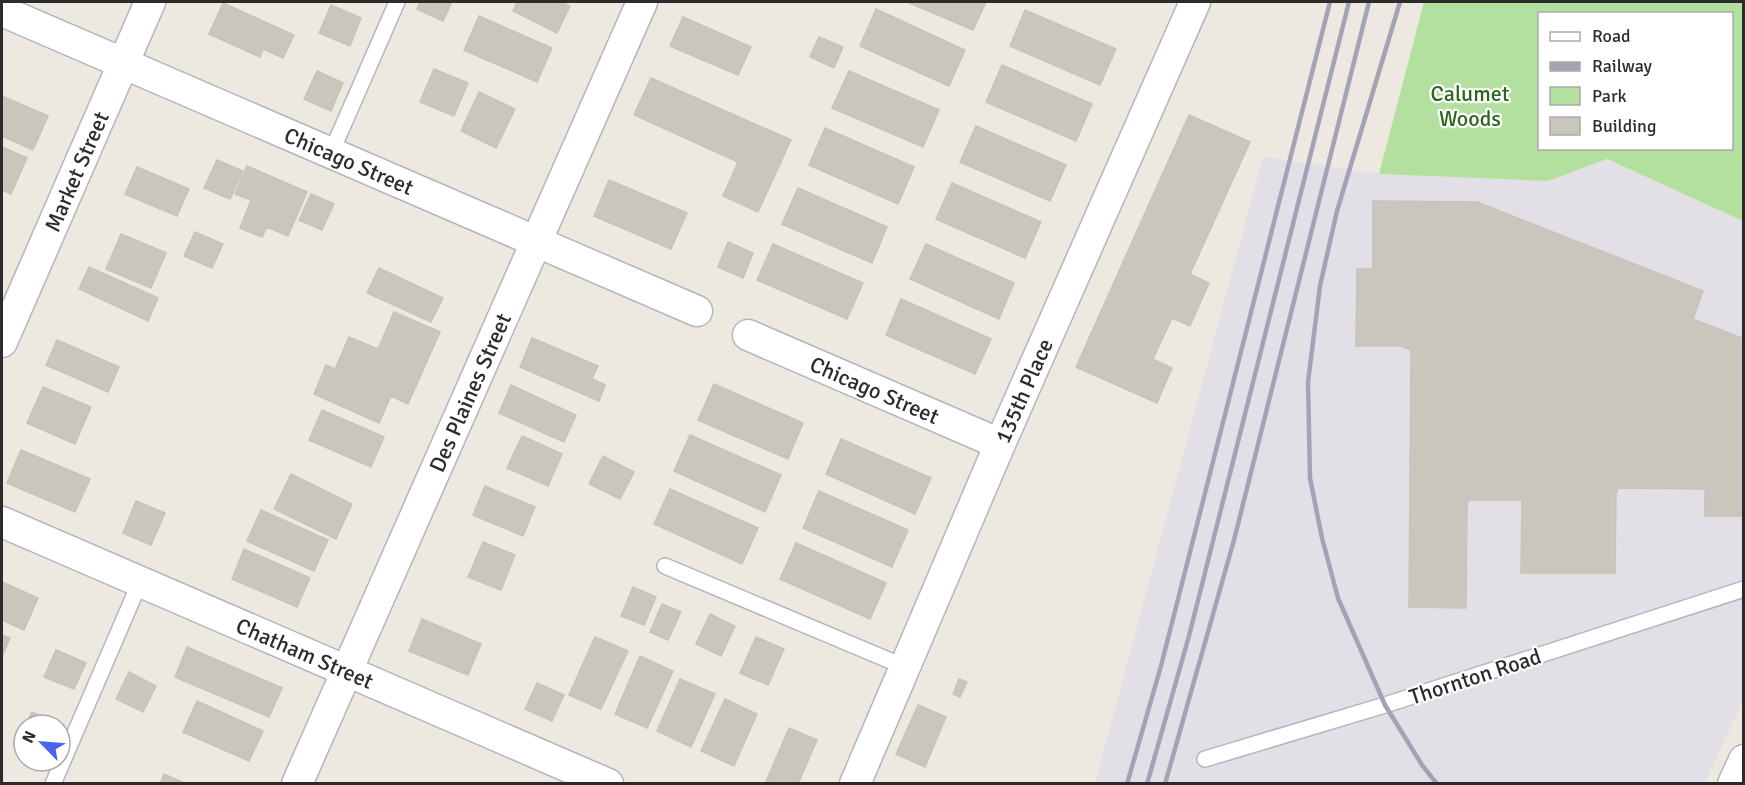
<svg xmlns="http://www.w3.org/2000/svg" width="1745" height="785" font-family="Signika,sans-serif">
<style>
.industrial{fill:#e2dfe6}
.green{fill:#b4e09f;fill-rule:evenodd}
.building{fill:#c9c6be;stroke:#c9c3b9;stroke-width:1.5}
.lines{fill:none;stroke-linecap:round;stroke-linejoin:round}
.lane-casing{stroke:#b3b5bf;stroke-width:18}
.street-casing{stroke:#b3b5bf;stroke-width:33}
.lane{stroke:#fff;stroke-width:15}
.street{stroke:#fff;stroke-width:30}
.rail{stroke:#a2a4b5;stroke-width:4.5}
.labels{text-anchor:middle;stroke-width:4.5;stroke-linejoin:round;paint-order:stroke}
.park-label{font-size:22px;fill:#2c671f;stroke:#fff}
.street-label{font-size:22px;fill:#2c2c2c;stroke:#fff}
</style>
<rect width="100%" height="100%" fill="#ede8e0"/>
<!-- industrial -->
<path class="industrial" d="M1263 157 1379 174 1548 181 1606 159 1743 221V701L1705 783 1095 784Z"/>
<!-- green -->
<path class="green" d="M1424 2H1743V221L1607 159 1548 181 1379 174ZM1540 14H1732V148H1540Z"/>
<!-- building -->
<path class="building" d="M420 2H452L443 21 417 9Z
M517 2H561L570 6 557 33 513 11Z
M907 2H986L973 30Z
M223 3 294 35 283 58 263 49 260 57 209 34Z
M331 5 361 18 350 46 319 33Z
M876 9 965 50 949 86 860 46Z
M1025 10 1116 49 1100 85 1010 46Z
M479 16 552 48 537 82 464 50Z
M683 17 751 47 738 75 670 46Z
M819 37 843 47 834 68 810 57Z
M1002 65 1092 104 1076 141 986 102Z
M434 69 468 83 454 116 420 102Z
M317 71 343 83 331 111 304 99Z
M849 71 939 110 923 147 832 108Z
M651 78 791 140 758 212 723 196 738 162 634 115Z
M479 92 515 109 496 148 461 131Z
M2 96 48 116 33 150 2 136Z
M1189 115 1250 142 1190 274 1209 283 1190 326 1172 318 1153 359 1172 368 1157 403 1076 367Z
M976 126 1066 165 1050 201 960 162Z
M825 128 914 167 898 204 809 165Z
M2 147 27 158 11 194 2 190Z
M217 160 243 171 230 199 204 188Z
M247 166 307 192 288 236 267 227 262 237 240 228 251 200 235 194Z
M137 167 189 189 177 216 125 194Z
M609 180 687 213 671 249 594 216Z
M952 183 1041 222 1025 258 936 219Z
M798 188 887 227 872 263 782 224Z
M311 194 334 204 322 230 299 220Z
M1373 201 1477 202 1703 291 1693 319 1744 339V516H1705V489L1618 488 1616 495 1615 573H1521L1522 500H1469L1467 504 1466 608 1409 607 1411 350 1400 346H1356L1357 269H1373Z
M195 232 223 244 212 268 184 256Z
M121 234 166 253 151 288 106 269Z
M728 242 753 253 743 278 718 267Z
M773 244 863 283 847 319 757 280Z
M926 244 1014 283 999 319 910 279Z
M89 267 158 298 148 321 79 289Z
M379 268 443 298 431 322 367 293Z
M901 299 991 339 975 374 886 335Z
M394 312 440 332 408 404 391 396 379 423 314 394 326 365 335 369 349 337 378 349Z
M532 338 598 366 592 379 605 385 599 401 520 367Z
M57 340 119 367 108 392 46 365Z
M714 384 803 423 788 459 698 420Z
M511 385 576 415 564 442 499 413Z
M43 387 91 407 75 444 27 423Z
M322 410 384 437 371 467 309 440Z
M690 435 781 475 765 512 674 471Z
M522 436 562 454 548 486 507 468Z
M841 439 931 478 915 514 826 474Z
M21 450 90 479 75 512 7 483Z
M603 456 634 472 620 499 589 484Z
M291 474 352 504 336 539 274 509Z
M485 486 535 507 523 536 473 515Z
M670 489 758 528 742 564 654 524Z
M819 491 908 530 892 567 803 528Z
M136 501 165 513 151 545 123 533Z
M261 510 328 540 314 571 247 541Z
M483 542 515 555 501 590 468 577Z
M796 543 886 583 870 619 780 579Z
M244 549 310 578 297 607 232 579Z
M2 582 38 598 24 630 2 620Z
M633 587 656 597 644 625 621 616Z
M662 604 681 612 668 640 650 632Z
M710 614 735 626 721 656 696 644Z
M422 619 481 644 468 675 409 651Z
M2 635 10 638 2 657Z
M595 637 628 651 601 709 569 695Z
M756 637 784 649 768 685 740 673Z
M187 647 282 688 269 717 175 677Z
M56 650 86 663 74 689 44 677Z
M640 656 673 671 647 728 615 714Z
M129 672 156 686 143 712 116 699Z
M680 679 715 694 691 747 657 731Z
M959 679 967 682 960 697 953 694Z
M537 683 564 695 552 721 525 709Z
M725 699 757 714 734 766 701 751Z
M197 701 263 731 249 761 183 732Z
M918 705 946 717 925 767 896 754Z
M32 712 59 724V725H26Z
M789 728 817 740 798 784H765Z
M164 774 186 784H160Z"/>
<g class="lines">
<defs>
<path id="lane" d="M331 153 397 2
M665 566 905 667
M1205 759 1385 705 1744 589
M53 784 140 582"/>
<g id="street">
<path id="s1" d="M2 11 697 311"/>
<path id="s2" d="M748 335 1000 444"/>
<path id="s3" d="M2 342 150 2"/>
<path id="s4" d="M2 522 608 784"/>
<path id="s5" d="M297 784 642 2"/>
<path id="s6" d="M855 784 1000 444 1195 2"/>
<path d="M1733 784 1744 760"/>
</g>
</defs>
<!-- lane casing -->
<use href="#lane" class="lane-casing"/>
<!-- street casing -->
<use href="#street" class="street-casing"/>
<!-- lane -->
<use href="#lane" class="lane"/>
<!-- street -->
<use href="#street" class="street"/>
<!-- rail -->
<path class="rail" d="M1400 2 1337 211 1320 286 1308 382 1310 478 1322 538 1338 598 1385 705 1422 765 1437 784
M1127 784 1161 666 1330 2
M1147 784 1189 636 1349 2
M1165 784 1234 540 1369 2"/>
</g>
<g class="labels">
<!-- park labels -->
<g class="park-label">
<text x="1470" y="101">Calumet<tspan x="1470" dy="25">Woods</tspan></text>
</g>
<!-- street labels -->
<g class="street-label">
<text dy="8" stroke="none"><textPath href="#s1" startOffset="378">Chicago Street</textPath></text>
<text dy="8" stroke="none"><textPath href="#s3" startOffset="186">Market Street</textPath></text>
<text dy="8" stroke="none"><textPath href="#s2" startOffset="138">Chicago Street</textPath></text>
<text dy="8" stroke="none"><textPath href="#s5" startOffset="428">Des Plaines Street</textPath></text>
<text dy="8" stroke="none"><textPath href="#s6" startOffset="428">135th Place</textPath></text>
<text dy="8" stroke="none"><textPath href="#s4" startOffset="330">Chatham Street</textPath></text>
<text transform="translate(1475 676) rotate(-18)" y="8">Thornton Road</text>
</g>
</g>
<!-- border -->
<rect width="1745" height="785" fill="none" stroke="#2c2c2c" stroke-width="6"/>
<!-- legend -->
<rect x="1538" y="12" width="195" height="138" fill="#ffffff" stroke="#ababab" stroke-width="1.5"/>
<rect x="1550" y="32" width="30" height="9" fill="#ffffff" stroke="#ababab" stroke-width="1.5"/>
<text x="1592" y="42" font-size="18" fill="#2c2c2c">Road</text>
<rect x="1550" y="62" width="30" height="9" fill="#a2a4b5" stroke="#ababab" stroke-width="1.5"/>
<text x="1592" y="72" font-size="18" fill="#2c2c2c">Railway</text>
<rect x="1550" y="87" width="30" height="18" fill="#b4e09f" stroke="#ababab" stroke-width="1.5"/>
<text x="1592" y="102" font-size="18" fill="#2c2c2c">Park</text>
<rect x="1550" y="117" width="30" height="18" fill="#c9c6be" stroke="#ababab" stroke-width="1.5"/>
<text x="1592" y="132" font-size="18" fill="#2c2c2c">Building</text>
<!-- north arrow -->
<g transform="translate(42 743) rotate(295)"><circle r="28" fill="#ffffff" stroke="#ababab" stroke-width="1.5"/>
<path d="M0-4.5L10 22L0 15L-10 22Z" fill="#4963f1"/>
<text y="-9" font-size="16" font-weight="bold" text-anchor="middle" fill="#2c2c2c">N</text>
</g>
</svg>
